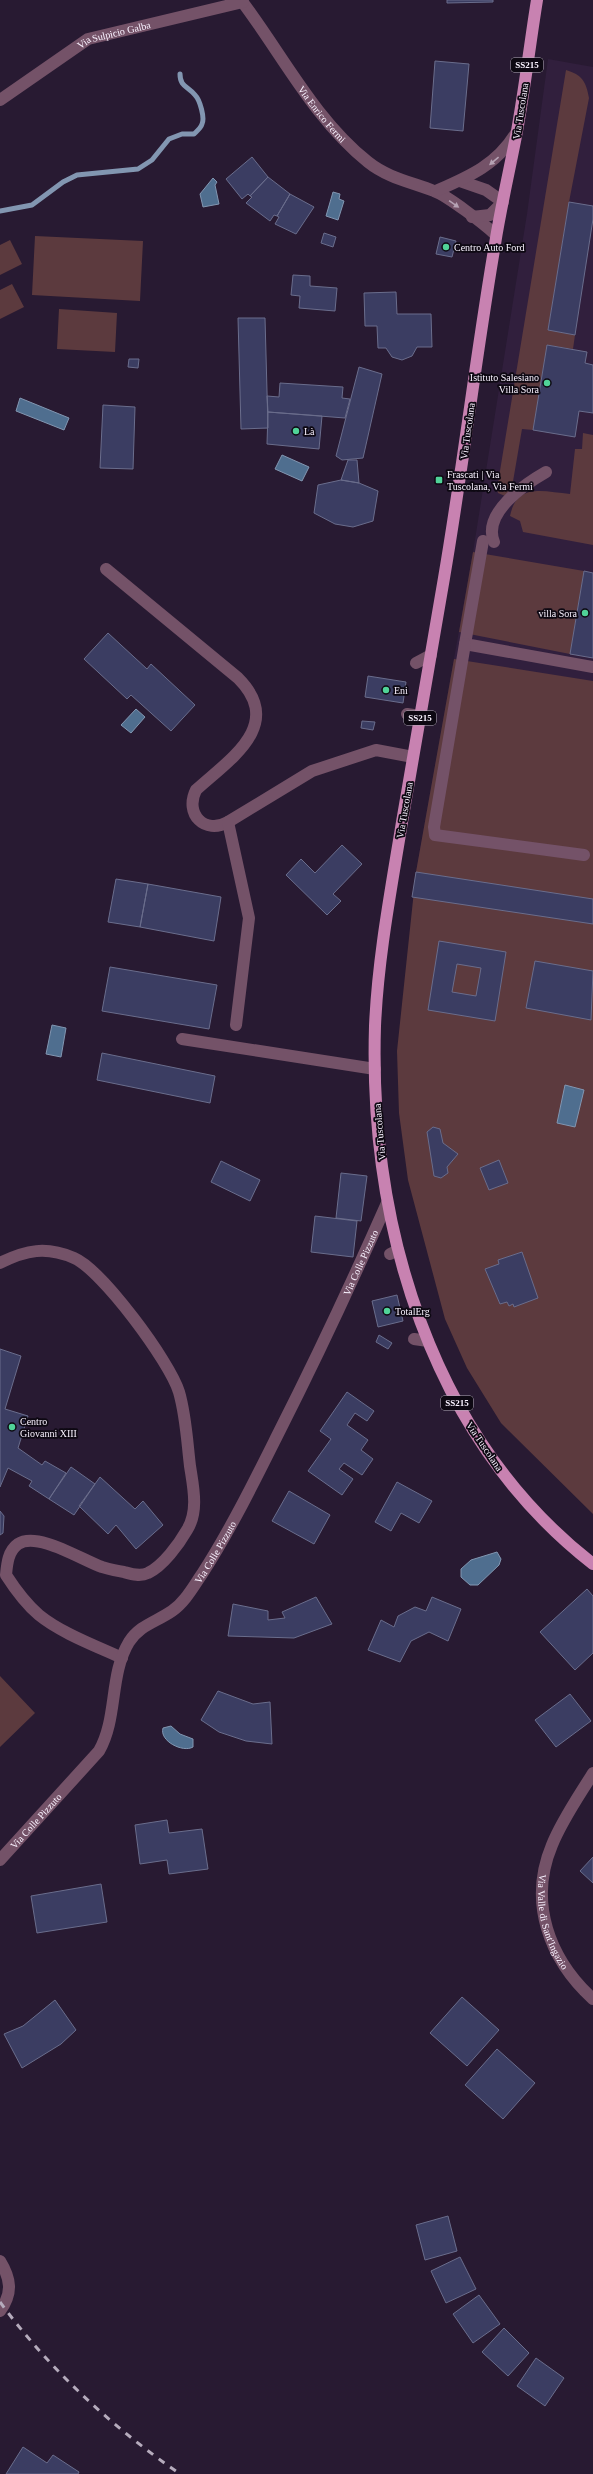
<svg xmlns="http://www.w3.org/2000/svg" width="593" height="2474" font-family="Georgia,serif">
<style>
.built{fill:#311f3d}
.green{fill:#5c3a3e}
.water{fill:#4f6e8f;stroke:#8296b1}
.lines{fill:none;stroke-linecap:round;stroke-linejoin:round}
.stream{stroke:#8296b1;stroke-width:5}
.building{fill:#3b3d62;stroke:#6a6d8c;fill-rule:evenodd}
.minor{stroke:#745268;stroke-width:12}
.major{stroke:#c882b1;stroke-width:12}
.rail{stroke:#b5abbc;stroke-width:3;stroke-dasharray:7 7;stroke-linecap:butt}
.oneway{fill:#b6a2b4}
.poi-dot{fill:#50d398;stroke:#0d0812;stroke-width:1.5}
.labels{text-anchor:middle;stroke-width:3.5;stroke-linejoin:round;paint-order:stroke}
.shield{fill:#0d0812;stroke:#b2acb8;stroke-width:1}
.shield-label{font-size:9px;font-weight:bold;fill:#f9f2ff}
.street-label{font-size:10px;fill:#f9f2ff;stroke:#0d0812}
.poi-label{font-size:10px;fill:#f9f2ff;stroke:#0d0812;text-anchor:start}
</style>
<rect width="100%" height="100%" fill="#281a32"/>
<!-- built -->
<path class="built" d="M548 59 593 67V924L416 872 473 552 527 214Z"/>
<!-- green -->
<path class="green" d="M566 70C582 75 586 81 589 98L569 202 548 330 575 335 573 349 547 345 533 430 522 429 511 493 505 496 498 493 497 489Z
M35 236 143 241 140 301 32 295Z
M10 240 22 264 0 275V245Z
M12 284 24 307 0 319V290Z
M59 309 117 313 115 352 57 349Z
M583 433 593 435V545L523 532 520 521 510 516C517 482 544 492 570 494L575 449H582Z
M473 552 584 571 570 654 459 632Z
M454 659 593 681V1514L501 1423 467 1368 445 1319 408 1180 399 1113 397 1051 416 872Z
M0 1676 35 1713 0 1747Z"/>
<!-- water -->
<path class="water" d="M213 178 217 182 215 185 219 204 203 207 200 194Z
M333 192 340 194 339 199 344 201 338 220 326 216Z
M20 398 69 418 64 430 16 411Z
M282 455 309 467 302 481 275 469Z
M136 709 145 717 131 733 121 725Z
M52 1025 66 1028 61 1057 46 1054Z
M565 1085 584 1090 575 1127 557 1123Z
M497 1552 501 1559 499 1565 478 1585H470L461 1577V1569L471 1560Z
M171 1726 180 1734 193 1739V1747C183 1753 159 1741 163 1728Z"/>
<g class="lines">
<!-- stream -->
<path class="stream" d="M0 211 32 205 63 182 77 175 138 169 152 160 169 139 182 134H194C197 131 201 128 202 124 205 118 200 100 195 95 188 86 180 87 180 74"/>
</g>
<!-- building -->
<path class="building" d="M447 0H493V2L447 3Z
M435 61 469 64 463 131 430 128Z
M252 157 268 177 250 196 248 194 242 199 226 179Z
M268 177 290 194 277 216 274 215 270 221 246 203 252 197 250 196Z
M290 194 314 207 296 234 275 224 279 217 277 216Z
M569 202 593 206V219L575 335 548 330Z
M324 233 336 237 333 247 321 243Z
M440 237 456 241 452 257 436 254Z
M293 275 310 276V286L337 288 335 311 299 308 300 296 291 295Z
M396 292 397 314H431L432 347H417L412 356 402 360 392 357 386 348H378L377 326H365L364 293Z
M238 318H265L268 428 241 429Z
M547 345 587 352 585 363 593 365V413L579 411 575 437 533 430Z
M129 359H139L138 368 128 367Z
M359 367 382 374 363 458 342 460 336 456Z
M280 383 343 387 342 398 350 399 345 418 268 412 267 396 279 397Z
M103 405 135 407 133 469 100 468Z
M268 412 322 416 319 449 267 444Z
M348 460H357L359 483 341 480Z
M341 480 359 483 378 491 373 521 353 527 335 524 314 513 318 485Z
M584 571 593 573V658L570 654Z
M108 633 147 669 151 664 195 705 171 731 131 695 127 699 84 659Z
M368 676 406 682 403 703 365 697Z
M362 721 375 722 373 730 361 728Z
M342 845 362 864 333 894 341 901 327 915 286 875 301 859 315 873Z
M416 872 593 899V924L412 897Z
M116 879 148 884 140 927 108 922Z
M148 884 221 897 214 941 140 927Z
M439 941 506 952 495 1021 428 1010ZM457 964 481 968 476 996 452 992Z
M535 961 593 971 591 1020 526 1008Z
M110 967 217 985 209 1029 102 1011Z
M102 1053 215 1076 210 1103 97 1080Z
M433 1127 440 1129 443 1143 458 1154 447 1167 448 1173 441 1178 434 1176 427 1132Z
M499 1160 508 1183 489 1190 480 1168Z
M221 1161 260 1180 250 1201 211 1182Z
M341 1173 367 1176 361 1221 336 1218Z
M315 1216 357 1221 353 1257 311 1252Z
M522 1252 538 1298 514 1307 513 1304 509 1306 507 1302 500 1304 485 1269 499 1264 498 1260Z
M397 1295 403 1321 378 1327 372 1301Z
M379 1335 392 1343 388 1349 376 1342Z
M0 1349 21 1356 5 1409 28 1416 18 1448 42 1465 45 1461 66 1473 49 1499 29 1486 32 1481 8 1468 0 1487Z
M347 1392 374 1411 367 1421 355 1413 347 1425 368 1440 361 1450 373 1459 362 1475 344 1463 339 1469 353 1479 342 1495 308 1471 331 1439 320 1431Z
M71 1467 95 1484 74 1515 49 1499Z
M100 1477 135 1509 143 1501 163 1525 136 1549 116 1525 108 1534 79 1506Z
M397 1482 432 1501 419 1523 401 1513 391 1531 375 1522Z
M289 1491 330 1515 314 1544 272 1521Z
M0 1511 4 1516 3 1533 0 1535Z
M587 1589 593 1596V1653L575 1670 540 1632Z
M316 1597 332 1624 294 1638 228 1636 233 1604 268 1611V1620L285 1618 282 1612Z
M432 1597 461 1609 448 1641 429 1632 411 1641 400 1662 368 1650 381 1620 394 1627 398 1616 415 1607 426 1611Z
M218 1691 253 1704 270 1702 272 1744 246 1741 219 1732 201 1720Z
M570 1694 591 1721 556 1747 535 1720Z
M167 1820 169 1833 202 1829 208 1869 169 1874 167 1860 140 1864 135 1825Z
M593 1857V1883L580 1871Z
M101 1884 107 1922 37 1933 31 1896Z
M462 1997 499 2030 467 2066 430 2033Z
M55 2000 76 2030 61 2044 22 2068 4 2034 23 2026Z
M497 2049 535 2083 503 2119 465 2085Z
M448 2216 457 2251 425 2260 416 2225Z
M460 2257 476 2289 446 2303 431 2271Z
M479 2295 500 2324 473 2343 453 2314Z
M504 2328 529 2353 508 2376 482 2352Z
M536 2358 564 2378 545 2406 517 2386Z
M23 2447 47 2463 53 2455 79 2472 78 2474H6Z"/>
<g class="lines">
<!-- minor -->
<g class="minor">
<path id="s1" d="M241 0C282 54 314 119 368 162 388 178 411 182 434 191 448 196 484 224 496 235"/>
<path id="s2" d="M0 100 88 39 243 2"/>
<path d="M460 181 486 190 503 202 490 215 472 217"/>
<path d="M436 191C468 177 497 165 516 133"/>
<path d="M483 541 465 644 593 667"/>
<path d="M494 542C482 513 525 484 546 472"/>
<path d="M106 569 238 678C285 725 230 759 196 790 184 814 205 835 228 822"/>
<path d="M465 644 434 827 435 835 584 855"/>
<path d="M416 663 431 655"/>
<path d="M407 714 420 716"/>
<path d="M236 1025 249 918 228 822 312 771 376 750 413 757"/>
<path d="M182 1039 375 1069"/>
<path d="M390 1254 398 1250"/>
<path d="M0 1263C26 1250 46 1246 74 1258 102 1270 170 1362 179 1392 186 1416 187 1441 190 1466 193 1486 199 1511 187 1530 179 1544 163 1566 148 1573 140 1577 131 1574 124 1572 117 1571 109 1569 102 1567 82 1560 37 1531 18 1544 8 1551 7 1564 6 1575 15 1589 26 1604 39 1615 61 1633 96 1646 122 1658"/>
<path d="M414 1339 428 1341"/>
<path id="s3" d="M593 1773C579 1796 562 1820 552 1845 528 1902 549 1959 593 1999"/>
<path id="s4" d="M0 1860 99 1751C118 1718 109 1675 129 1642 140 1625 156 1622 172 1611 185 1602 193 1587 202 1574 231 1529 255 1480 279 1432 317 1357 353 1280 387 1203"/>
<path d="M0 2261C11 2279 13 2293 0 2311"/>
</g>
<!-- major -->
<path class="major" d="M537 0C530 43 525 87 517 131 510 168 501 206 495 244 476 355 463 467 444 578 430 659 416 741 402 822 391 890 378 957 375 1026 369 1225 430 1437 593 1564"/>
<!-- rail -->
<path class="rail" d="M0 2302C49 2369 112 2427 180 2474"/>
</g>
<!-- one-way arrows -->
<defs><path id="oneway-solid" d="M-6-.8H1V-3.2L6.5 0L1 3.2V.8H-6Z"/></defs>
<g class="oneway">
<use href="#oneway-solid" transform="translate(494 161) rotate(140)"/>
<use href="#oneway-solid" transform="translate(454 204) rotate(35)"/>
</g>
<!-- markers -->
<g class="poi-dot">
<circle cx="446" cy="247" r="4"/>
<circle cx="547" cy="383" r="4"/>
<circle cx="296" cy="431" r="4"/>
<rect x="435" y="476" width="8" height="8" rx="2"/>
<circle cx="585" cy="613" r="4"/>
<circle cx="386" cy="690" r="4"/>
<circle cx="387" cy="1311" r="4"/>
<circle cx="12" cy="1427" r="4"/>
</g>
<g class="labels">
<!-- shield labels -->
<g class="shield">
<rect x="511" y="58" width="32" height="14" rx="3"/>
<rect x="404" y="711" width="32" height="14" rx="3"/>
<rect x="441" y="1396" width="32" height="14" rx="3"/>
</g>
<g class="shield-label">
<text x="527" y="68">SS215</text>
<text x="420" y="721">SS215</text>
<text x="457" y="1406">SS215</text>
</g>
<!-- street labels -->
<g class="street-label">
<text dy="4" stroke="none"><textPath href="#s2" startOffset="133">Via Sulpicio Galba</textPath></text>
<text transform="translate(520 111) rotate(-81)" y="4">Via Tuscolana</text>
<text dy="4" stroke="none"><textPath href="#s1" startOffset="140">Via Enrico Fermi</textPath></text>
<text transform="translate(467 431) rotate(-82)" y="4">Via Tuscolana</text>
<text transform="translate(404 810) rotate(-80)" y="4">Via Tuscolana</text>
<text transform="translate(379 1132) rotate(-95)" y="4">Via Tuscolana</text>
<text dy="4" stroke="none"><textPath href="#s4" startOffset="712">Via Colle Pizzuto</textPath></text>
<text transform="translate(485 1446) rotate(56)" y="4">Via Tuscolana</text>
<text dy="4" stroke="none"><textPath href="#s4" startOffset="388">Via Colle Pizzuto</textPath></text>
<text dy="4" stroke="none"><textPath href="#s4" startOffset="53">Via Colle Pizzuto</textPath></text>
<text dy="4" stroke="none"><textPath href="#s3" startOffset="163">Via Valle di Sant'Ingazio</textPath></text>
</g>
<!-- poi labels -->
<g class="poi-label">
<text x="454" y="251">Centro Auto Ford</text>
<text x="539" y="381" text-anchor="end">Istituto Salesiano<tspan x="539" dy="12">Villa Sora</tspan></text>
<text x="304" y="435">Là</text>
<text x="447" y="478">Frascati | Via<tspan x="447" dy="12">Tuscolana, Via Fermi</tspan></text>
<text x="577" y="617" text-anchor="end">villa Sora</text>
<text x="394" y="694">Eni</text>
<text x="395" y="1315">TotalErg</text>
<text x="20" y="1425">Centro<tspan x="20" dy="12">Giovanni XIII</tspan></text>
</g>
</g>
</svg>
